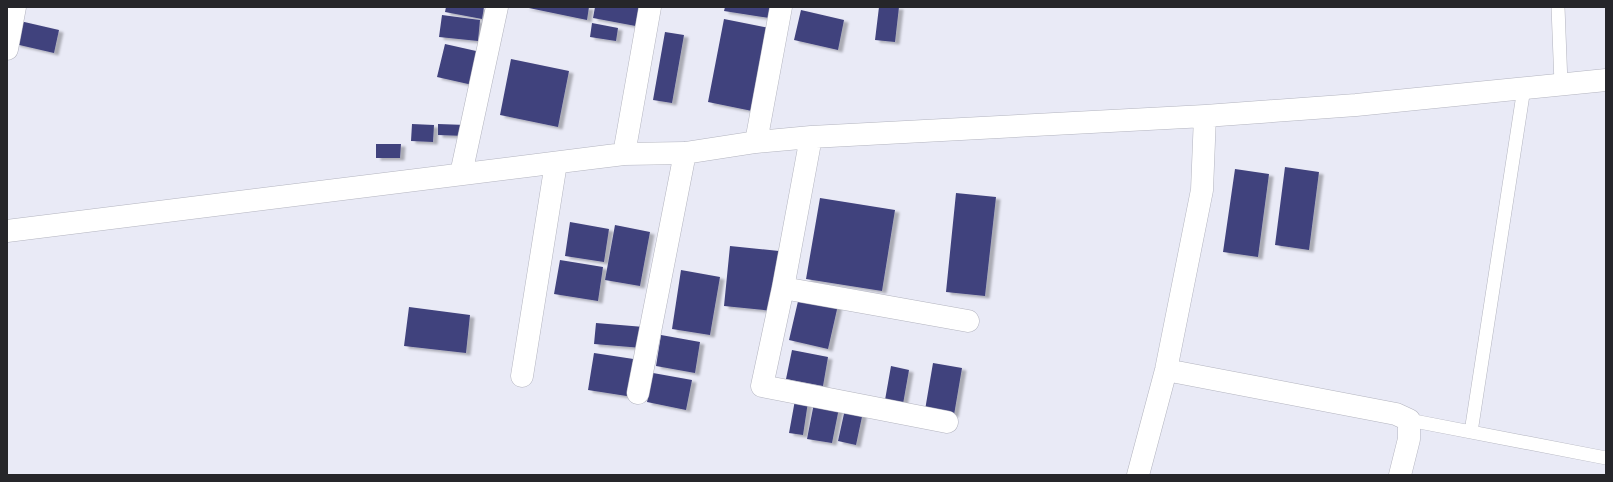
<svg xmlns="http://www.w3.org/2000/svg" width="1613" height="482" font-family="Overpass,sans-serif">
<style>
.building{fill:#41427d;filter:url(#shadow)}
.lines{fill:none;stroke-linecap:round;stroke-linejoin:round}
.service-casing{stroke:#b3b4bf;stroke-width:14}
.minor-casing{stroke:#b3b4bf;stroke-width:23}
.service{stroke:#fff;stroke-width:13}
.minor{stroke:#fff;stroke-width:22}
</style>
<defs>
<filter id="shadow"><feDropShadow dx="4.5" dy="2.5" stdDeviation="1" flood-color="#0004"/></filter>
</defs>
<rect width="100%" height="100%" fill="#e9eaf6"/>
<!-- building -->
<path class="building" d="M446 7H484L482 19 445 12Z
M524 7H589L587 20Z
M595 7H644L641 27 593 18Z
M725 7H778L776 19 724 11Z
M879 7H899L895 42 875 40Z
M801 10 844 20 838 50 794 40Z
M442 15 480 20 478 41 439 37Z
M724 19 774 29 757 112 708 102Z
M20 21 59 30 54 53 15 44Z
M592 23 618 28 616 41 590 37Z
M665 32 684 35 672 103 653 100Z
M445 44 485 53 477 86 437 77Z
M511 59 569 71 558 127 500 115Z
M412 124 434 125 433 142 411 141Z
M438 124 466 125 465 136 438 135Z
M376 144H401L400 158H376Z
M1285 167 1319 172 1309 250 1275 245Z
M1235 169 1269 174 1258 257 1223 252Z
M956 193 996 197 985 296 946 292Z
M820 198 895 210 882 291 806 279Z
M570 222 609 229 604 262 565 256Z
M615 225 650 232 640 286 605 280Z
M730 246 779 251 773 311 724 306Z
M560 260 603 267 598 301 554 294Z
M681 270 720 277 710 335 672 329Z
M799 297 838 305 828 349 789 340Z
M409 307 470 315 466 353 404 346Z
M596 323 644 327 642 348 594 344Z
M661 335 700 342 695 373 656 366Z
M792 350 828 357 823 386 786 379Z
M594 353 640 360 633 397 588 390Z
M933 363 962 368 954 415 925 410Z
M891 366 909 370 903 404 885 400Z
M653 373 692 380 686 410 647 402Z
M795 400 808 402 803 435 789 433Z
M814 403 839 408 832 443 807 439Z
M845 409 863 412 856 445 838 441Z"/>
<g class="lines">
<defs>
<path id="service" d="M1558 7 1561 84
M1409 420 1606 458
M1471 432 1524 88"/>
<path id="minor" d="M7 49 15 7
M811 137 783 288 762 386 947 422
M756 142 781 7
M624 154 650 7
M461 174 497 7
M7 231 624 154 685 153 756 142 811 137 1205 116 1356 105 1606 80
M783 288 968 321
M1166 370 1396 414 1409 420V439L1400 475
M522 376 556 163
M638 393 685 153
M1138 475 1166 370 1202 190 1205 116"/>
</defs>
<!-- service casing -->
<use href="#service" class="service-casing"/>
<!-- minor casing -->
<use href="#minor" class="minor-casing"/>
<!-- service -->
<use href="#service" class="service"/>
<!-- minor -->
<use href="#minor" class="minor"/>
</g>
<!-- border -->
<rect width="1613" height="482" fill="none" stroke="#26262a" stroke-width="16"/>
</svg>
